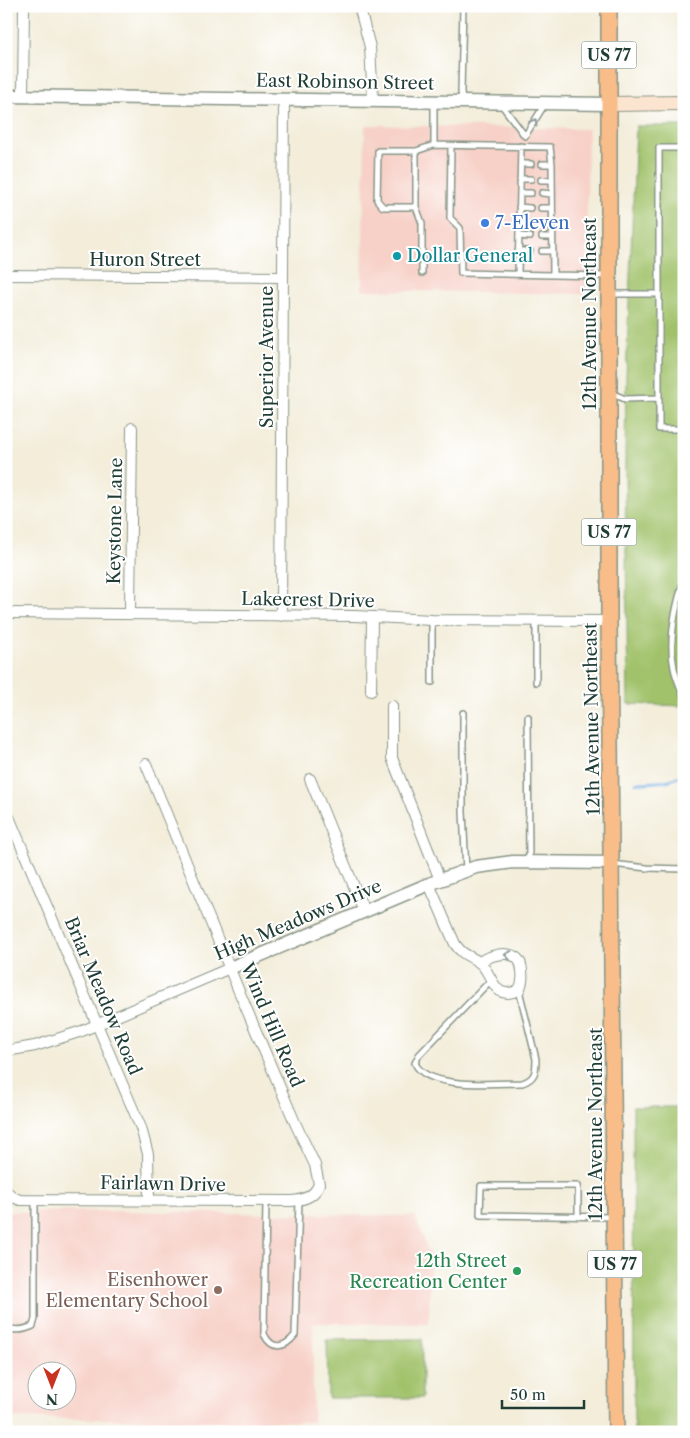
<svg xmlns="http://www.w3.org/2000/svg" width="690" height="1438" font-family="'Libre Caslon Text',serif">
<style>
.built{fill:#f7d1c8;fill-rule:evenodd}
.green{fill:#a1c26b;stroke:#608050}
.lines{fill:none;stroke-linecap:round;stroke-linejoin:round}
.stream{stroke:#74ade4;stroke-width:3}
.service-casing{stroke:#899587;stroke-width:8}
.minor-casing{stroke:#899587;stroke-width:12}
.tertiary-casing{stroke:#899587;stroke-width:15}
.secondary-casing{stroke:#899587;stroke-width:16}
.primary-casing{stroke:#899587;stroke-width:18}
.service{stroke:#fff;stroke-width:5}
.minor{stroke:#fff;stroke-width:10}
.tertiary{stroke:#fff;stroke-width:12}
.secondary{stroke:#fce5d0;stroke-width:14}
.primary{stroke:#f8bd89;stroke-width:15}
.oneway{stroke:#8f9e9a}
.shop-dot{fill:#3f7fe0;stroke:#fff;stroke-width:2}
.culture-dot{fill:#0f9aa8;stroke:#fff;stroke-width:2}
.leisure-dot{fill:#2e9e5b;stroke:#fff;stroke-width:2}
.education-dot{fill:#8d6e63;stroke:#fff;stroke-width:2}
.labels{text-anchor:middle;stroke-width:4;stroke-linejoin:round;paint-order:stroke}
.shield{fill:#fff;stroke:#627771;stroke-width:1}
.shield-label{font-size:16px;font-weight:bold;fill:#1f3d34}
.street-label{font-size:18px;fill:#1f3d34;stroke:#fff}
.shop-label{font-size:18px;fill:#366cbe;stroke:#fff;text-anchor:start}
.culture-label{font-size:18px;fill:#0d838f;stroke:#fff;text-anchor:start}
.leisure-label{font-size:18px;fill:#27864d;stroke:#fff;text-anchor:end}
.education-label{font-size:18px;fill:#785e54;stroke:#fff;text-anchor:end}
</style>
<rect width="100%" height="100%" fill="#fff"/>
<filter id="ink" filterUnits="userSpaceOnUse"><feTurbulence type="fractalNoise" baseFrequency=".02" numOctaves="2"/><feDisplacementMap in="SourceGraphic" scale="10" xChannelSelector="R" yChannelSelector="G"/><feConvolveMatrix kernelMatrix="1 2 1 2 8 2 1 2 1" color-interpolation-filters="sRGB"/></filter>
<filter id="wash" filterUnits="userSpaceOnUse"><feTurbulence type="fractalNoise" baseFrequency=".0096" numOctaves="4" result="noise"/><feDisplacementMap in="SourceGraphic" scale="20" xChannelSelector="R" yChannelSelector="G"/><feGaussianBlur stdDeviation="1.12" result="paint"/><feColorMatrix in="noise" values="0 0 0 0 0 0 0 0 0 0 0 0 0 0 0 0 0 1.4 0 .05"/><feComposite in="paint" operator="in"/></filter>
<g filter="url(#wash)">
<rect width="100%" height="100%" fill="#f3edda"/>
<!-- built -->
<path class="built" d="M365 125 588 129 586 294 362 290Z
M107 1211 415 1216 430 1257 429 1324 313 1323V1422L6 1418V1212ZM38 1370H68V1400H38Z"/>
<!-- green -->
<path class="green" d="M636 126H684V706L628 704 625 469 626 377Z
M633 1107H684V1432H634Z
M422 1339V1398H328L327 1340Z"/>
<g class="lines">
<!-- stream -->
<path class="stream" d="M636 783C653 782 670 784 684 773"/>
</g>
</g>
<g filter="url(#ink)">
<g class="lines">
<defs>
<path id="service" d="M434 103V145
M462 103 461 91 463 6
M501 104 525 136 545 104
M451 146 450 218 460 228 461 273 553 275
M684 148H659V429H684
M416 151V207L422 223V273
M521 164H531
M542 164H552
M520 179H531
M541 180H552
M520 193H531
M542 193 552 194
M416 207H383L377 200 378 151H416L434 145 550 147 552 164 553 275 606 276
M519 207 530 208
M541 208H552
M519 224H530
M541 224H552
M519 236 530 237
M542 237H552
M518 251H530
M542 251H553
M518 274 521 146
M612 294H659
M611 393 625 399 659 398
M684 580C675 608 668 639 674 668 676 678 681 688 684 698
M536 620V682
M432 682V620
M463 713V812L466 870
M528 717 529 862
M612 864 647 868 684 869
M491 980 419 1055 415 1063C426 1090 496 1083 522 1083 535 1079 536 1072 536 1059L519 990
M266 1201 264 1334C272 1351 285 1348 295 1335L299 1200
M6 1209 13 1197
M578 1217V1186H481L480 1215 612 1217
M6 1327C15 1332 24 1330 33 1326L35 1319V1200"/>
<path id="minor" d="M359 6 370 47 373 101
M23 96 24 6
M6 275 283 277
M6 613 354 616 432 620 609 621
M130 614 132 428
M281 616 284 99
M371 691 372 617
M392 706V758L440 880
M310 779 364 911
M6 810 141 1128 148 1154 149 1200
M429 884 455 944C464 957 470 955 480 963 494 975 492 1002 519 990 523 983 523 978 522 971 521 946 493 954 479 962
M6 1051 35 1046 82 1031 230 968
M6 1191 13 1197 20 1200 292 1201C304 1200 315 1196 319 1184L315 1165 296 1125 238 989 146 764"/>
<path id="tertiary" d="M6 96C207 97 408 103 609 104
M230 968 429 884 476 867 513 862 612 863"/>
<path id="secondary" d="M609 104 684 103"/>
<path id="primary" d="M609 6V621L616 1432"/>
</defs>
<!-- service casing -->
<use href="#service" class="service-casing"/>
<!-- minor casing -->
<use href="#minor" class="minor-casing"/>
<!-- tertiary casing -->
<use href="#tertiary" class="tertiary-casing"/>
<!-- secondary casing -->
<use href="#secondary" class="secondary-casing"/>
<!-- primary casing -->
<use href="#primary" class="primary-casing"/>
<!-- service -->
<use href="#service" class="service"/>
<!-- minor -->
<use href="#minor" class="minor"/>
<!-- tertiary -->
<use href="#tertiary" class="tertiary"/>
<!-- secondary -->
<use href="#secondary" class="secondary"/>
<!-- primary -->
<use href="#primary" class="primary"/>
</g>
<!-- one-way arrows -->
<defs><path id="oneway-chevron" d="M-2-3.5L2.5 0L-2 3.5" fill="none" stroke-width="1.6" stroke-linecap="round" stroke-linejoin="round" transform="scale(1.25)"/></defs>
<g class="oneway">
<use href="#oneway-chevron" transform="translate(534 122) rotate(-59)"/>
<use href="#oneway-chevron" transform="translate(508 955) rotate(-170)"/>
</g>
</g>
<!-- markers -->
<circle class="shop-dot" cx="485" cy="223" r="5"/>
<circle class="culture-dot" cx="397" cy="256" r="5"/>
<circle class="leisure-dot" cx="517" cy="1271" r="5"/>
<circle class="education-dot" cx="218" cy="1290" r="5"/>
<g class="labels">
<!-- shield labels -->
<g class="shield">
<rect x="581.5" y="41.5" width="55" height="27" rx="4"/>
<rect x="581.5" y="518.5" width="55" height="27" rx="4"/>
<rect x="587.5" y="1250.5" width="55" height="27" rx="4"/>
</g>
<g class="shield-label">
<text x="609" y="61">US 77</text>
<text x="609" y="538">US 77</text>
<text x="615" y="1270">US 77</text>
</g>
<!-- street labels -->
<g class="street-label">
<text transform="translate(345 82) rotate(1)" y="6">East Robinson Street</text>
<text x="145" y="266">Huron Street</text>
<text transform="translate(590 314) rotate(-90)" y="6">12th Avenue Northeast</text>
<text transform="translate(267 357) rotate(-90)" y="6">Superior Avenue</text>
<text transform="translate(115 521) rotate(-89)" y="6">Keystone Lane</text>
<text transform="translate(308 600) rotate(1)" y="6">Lakecrest Drive</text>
<text transform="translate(592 719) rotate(-91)" y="6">12th Avenue Northeast</text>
<text transform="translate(298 920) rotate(-23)" y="6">High Meadows Drive</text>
<text transform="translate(103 996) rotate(67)" y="6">Briar Meadow Road</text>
<text transform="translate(272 1025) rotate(67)" y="6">Wind Hill Road</text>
<text transform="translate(596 1124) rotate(-90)" y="6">12th Avenue Northeast</text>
<text transform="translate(163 1184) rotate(1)" y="6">Fairlawn Drive</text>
</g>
<!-- shop labels -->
<g class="shop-label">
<text x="495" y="229">7-Eleven</text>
</g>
<!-- culture labels -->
<g class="culture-label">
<text x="407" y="262">Dollar General</text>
</g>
<!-- leisure labels -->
<g class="leisure-label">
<text x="507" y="1267">12th Street<tspan x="507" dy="21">Recreation Center</tspan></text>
</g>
<!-- education labels -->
<g class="education-label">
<text x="208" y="1286">Eisenhower<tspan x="208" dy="21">Elementary School</tspan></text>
</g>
</g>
<!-- margin -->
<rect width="690" height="1438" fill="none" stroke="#fff" stroke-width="25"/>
<!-- north arrow -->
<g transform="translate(52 1386) rotate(180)"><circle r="24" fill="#ffffff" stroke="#a5b1ae"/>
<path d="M0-4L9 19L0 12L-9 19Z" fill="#c8321e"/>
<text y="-8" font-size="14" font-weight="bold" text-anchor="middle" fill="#1f3d34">N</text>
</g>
<!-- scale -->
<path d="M502 1400v8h82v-8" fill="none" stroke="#1f3d34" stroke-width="2.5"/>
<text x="510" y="1400" font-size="15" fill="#1f3d34" stroke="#ffffff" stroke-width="4" paint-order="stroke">50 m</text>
</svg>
